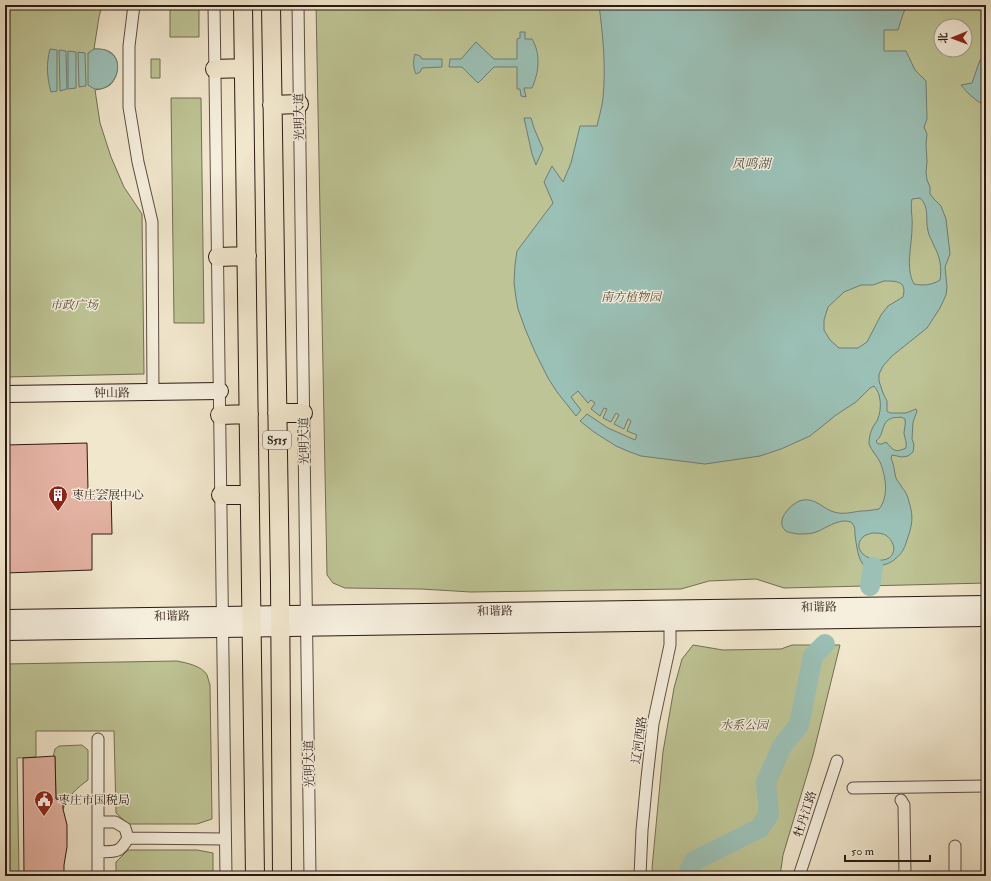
<svg xmlns="http://www.w3.org/2000/svg" width="991" height="881" font-family="'IM FELL Double Pica','Noto Serif SC',serif">
<style>
.green{fill:#bec495;stroke:#746e54;fill-rule:evenodd}
.water{fill:#9bc0b6;stroke:#6e7d75;fill-rule:evenodd}
.lines{fill:none;stroke-linecap:round;stroke-linejoin:round}
.river{stroke:#9bc0b6;stroke-width:20}
.building{fill:#e5b3a4;stroke:#2a1913}
.street-casing{stroke:#5c4c42;stroke-width:13}
.secondary-casing{stroke:#2a1913;stroke-width:18}
.primary-casing{stroke:#2a1913;stroke-width:20}
.street{stroke:#f6efde;stroke-width:11}
.secondary{stroke:#f6efde;stroke-width:16}
.primary{stroke:#f1e7cd;stroke-width:18}
.labels{text-anchor:middle;stroke-width:3;stroke-linejoin:round;paint-order:stroke}
.shield{fill:#f6efde;stroke:#675950;stroke-width:1}
.shield-label{font-size:11px;font-weight:bold;fill:#2a1913}
.street-label{font-size:12px;fill:#2a1913;stroke:#f6efde}
.park-label{font-size:12px;font-style:italic;fill:#564c3a;stroke:#f6efde}
.poi-label{font-size:12px;fill:#2a1913;stroke:#f6efde;text-anchor:start}
.water-label{font-size:13px;font-style:italic;fill:#52534c;stroke:#f6efde}
</style>
<rect width="100%" height="100%" fill="#f1e7cd"/>
<filter id="stains"><feTurbulence type="fractalNoise" baseFrequency=".005" numOctaves="4"/><feColorMatrix values="0 0 0 0 .2 0 0 0 0 .09 0 0 0 0 .02 0 0 0 .5 -.17"/></filter>
<radialGradient id="worn" r=".72"><stop offset=".6" stop-color="#630" stop-opacity="0"/><stop offset="1" stop-color="#630" stop-opacity=".3"/></radialGradient>
<!-- green -->
<path class="green" d="M5 5H102L99 17 94 49C99 49 105 49 110 52 121 58 119 77 110 85 106 88 101 89 95 90L100 123 111 157 124 187 142 214 144 374 5 377Z
M170 5H199V37H170Z
M316 5H986V583L784 588 756 579 709 581 681 589 471 592 421 589 345 588 333 583 327 575ZM941 26H965V50H941Z
M151 59H160V78H151Z
M171 98H201L204 323H174Z
M693 645 723 650 781 649 792 645H840L813 755 783 855 780 876H653L652 868 663 752 674 688 682 659Z
M177 661C187 663 202 666 207 675 208 678 209 682 210 685L212 819 197 824H128L116 813 114 731H36V757L17 758 19 876H5V664Z
M82 745 88 750V780C77 788 68 796 63 809V800L56 799 55 757H53L55 749 59 746Z
M128 850H197L213 853V876H116V862Z"/>
<!-- water -->
<path class="water" d="M599 5H907L903 14 898 30H884V51H906L915 70 926 81 927 119 924 127 927 134 926 144 927 162 926 172 927 180 930 187V194L934 199 941 206 946 219 950 254 945 267 947 287 946 295 940 308 927 328 892 356 883 366 879 374V381L883 393 887 401V411L890 413H906L916 409 917 411 913 422 912 439 914 445 913 452 908 456 902 457 892 455 891 458C894 464 894 471 896 478 897 481 900 483 901 486 905 491 908 496 909 502 914 517 912 526 907 540 905 547 902 554 896 558 891 564 881 566 874 566 871 567 867 567 865 566 858 562 856 542 855 535 855 531 855 526 852 523 850 521 846 521 844 521 832 522 824 530 813 533 808 534 803 534 798 534 794 533 789 533 786 531 773 521 793 501 803 500 816 498 823 509 834 512 843 515 852 512 861 511 867 511 873 510 879 509 889 497 886 476 880 462 877 456 871 450 869 444 869 439 870 433 872 429 873 426 875 424 877 421 880 414 881 407 880 400 879 394 878 391 874 386L870 388 856 402 836 415 810 436 781 449 760 456 705 464 641 456 630 452 616 446 594 432 580 421 587 414 608 428 635 440 637 435 627 431 631 421 628 419 624 429 614 424 619 415 616 413 611 422 603 418 607 409 604 408 600 416 591 409 595 403 591 400 588 403 578 391 571 397 581 410 576 416 557 392 548 378 535 352 526 331 518 309 516 298 514 283 515 265 517 251 553 203 544 182 552 166 563 182 571 163 580 126H597C599 117 602 107 603 98 606 67 603 36 599 5ZM920 198C930 207 925 220 928 231 929 237 932 240 934 246 940 256 942 268 940 280 932 285 924 286 914 284 905 268 912 245 912 228 913 218 910 208 912 199ZM884 281C897 281 907 281 903 297L888 306 881 315 867 342 858 348H839L830 340 824 330V320L828 307 844 292 861 285H873ZM901 417 905 419C906 425 904 428 904 434 905 439 907 442 906 448 895 453 894 451 886 442L882 444H878L876 441C885 435 880 422 892 418 894 417 898 418 901 417ZM872 533C877 533 883 533 887 536 894 542 897 552 889 558 874 566 849 551 863 537 865 535 869 534 872 533Z
M520 32H525V39H532C541 54 539 72 532 88H524L526 97 521 96 520 89H517V67H494L478 83 462 67H449L450 59H461L476 42 494 59H517V39L520 38Z
M50 49 57 50V91L51 92C47 78 46 64 50 49Z
M94 49C100 49 105 49 109 52 126 60 116 91 96 89 94 89 91 87 88 85V53Z
M59 50 66 51 67 89 60 91Z
M68 51 76 52V88L68 89Z
M78 52 85 53 86 86 79 87Z
M415 54 420 56 422 59H442V67L422 68 420 72 416 74C413 67 413 61 415 54Z
M980 60H986V106C976 101 968 94 961 85L972 83Z
M524 118H531L534 128 543 149 536 165 532 154Z"/>
<g class="lines">
<!-- river -->
<path class="river" d="M870 586 873 567
M687 876 694 861 760 828 769 814 766 782 782 746 799 725 813 656 825 644"/>
</g>
<!-- building -->
<path class="building" d="M87 443 88 490H111L112 534H92V570L5 573V445Z
M55 756 56 799 63 800V809L67 825V847L64 865V872H56V876H24L23 758Z"/>
<g class="lines">
<defs>
<path id="street" d="M134 5 129 46V107L138 162 152 222 153 392
M214 5 226 876
M298 5 310 876
M98 739V876
M853 788 986 786
M901 800 904 805 905 876
M98 822H115L125 828 128 838
M128 838 225 839
M955 846V876
M98 852C116 851 119 854 128 838
M640 876 642 830 647 778 653 724 670 645V617
M799 876 837 761"/>
<path id="secondary" d="M5 394 220 391
M5 618 986 604
M5 632 986 618"/>
<path id="primary" d="M243 5 255 876
M271 5 280 581 282 876
M215 69 244 68
M272 105 299 104
M218 257 247 256
M277 413H303
M220 415 249 414
M221 495H250"/>
</defs>
<!-- street casing -->
<use href="#street" class="street-casing"/>
<!-- secondary casing -->
<use href="#secondary" class="secondary-casing"/>
<!-- primary casing -->
<use href="#primary" class="primary-casing"/>
<!-- street -->
<use href="#street" class="street"/>
<!-- secondary -->
<use href="#secondary" class="secondary"/>
<!-- primary -->
<use href="#primary" class="primary"/>
</g>
<!-- icons -->
<defs>
<symbol id="building-pin" viewBox="-11 -11 22 30"><path d="M0 17L-7.5 6A9.5 9.5 0 1 1 7.5 6Z" fill="#8f2418" stroke="#f6efde"/><path d="M-4-6H4V6H1V3H-1V6H-4ZM-2.5-4.3h1.7v1.8h-1.7ZM.8-4.3h1.7v1.8H.8ZM-2.5-1h1.7V.8h-1.7ZM.8-1h1.7V.8H.8Z" fill="#fff"/></symbol>
<symbol id="civic-pin" viewBox="-11 -11 22 30"><path d="M0 17L-7.5 6A9.5 9.5 0 1 1 7.5 6Z" fill="#8f2418" stroke="#f6efde"/><path d="M-.6-6.5H3V-4.5H.6V-3L4-1V1h2V6H-6V1h2V-1L-.6-3ZM-1.2 2.5V6h2.4V2.5Z" fill="#fff"/></symbol>
</defs>
<g fill-rule="evenodd">
<use href="#building-pin" x="47" y="484" width="22" height="30"/>
<use href="#civic-pin" x="33" y="789" width="22" height="30"/>
</g>
<g class="labels">
<!-- shield labels -->
<rect class="shield" x="263" y="431" width="28" height="18" rx="3"/>
<g class="shield-label">
<text x="277" y="444">S515</text>
</g>
<!-- street labels -->
<g class="street-label">
<text transform="translate(299 117) rotate(-91)" y="4">光明大道</text>
<text transform="translate(112 393) rotate(-1)" y="4">钟山路</text>
<text transform="translate(304 441) rotate(-91)" y="4">光明大道</text>
<text transform="translate(819 607) rotate(-1)" y="4">和谐路</text>
<text transform="translate(495 611) rotate(-1)" y="4">和谐路</text>
<text transform="translate(172 616) rotate(-1)" y="4">和谐路</text>
<text transform="translate(639 740) rotate(-82)" y="4">辽河西路</text>
<text transform="translate(309 764) rotate(-91)" y="4">光明大道</text>
<text transform="translate(805 814) rotate(-72)" y="4">牡丹江路</text>
</g>
<!-- park labels -->
<g class="park-label">
<text x="631" y="301">南方植物园</text>
<text x="74" y="309">市政广场</text>
<text x="744" y="729">水系公园</text>
</g>
<!-- poi labels -->
<g class="poi-label">
<text x="72" y="499">枣庄会展中心</text>
<text x="58" y="804">枣庄市国税局</text>
</g>
<!-- water labels -->
<g class="water-label">
<text x="751" y="168">凤鸣湖</text>
</g>
</g>
<!-- margin -->
<rect width="991" height="881" fill="none" stroke="#f1e7cd" stroke-width="20"/>
<rect x="6" y="6" width="979" height="869" fill="none" stroke="#2a1913" stroke-width="2"/>
<rect x="10" y="10" width="971" height="861" fill="none" stroke="#2a1913"/>
<!-- north arrow -->
<g transform="translate(953 38) rotate(269)"><circle r="19" fill="#f6efde" stroke="#a4998d"/>
<path d="M0-3L7 15L0 10L-7 15Z" fill="#8f2418"/>
<text y="-6" font-size="11" font-weight="bold" text-anchor="middle" fill="#2a1913">北</text>
</g>
<!-- scale -->
<path d="M845 855v6h85v-6" fill="none" stroke="#2a1913" stroke-width="2"/>
<text x="851" y="855" font-size="12" fill="#2a1913" stroke="#f6efde" stroke-width="3" paint-order="stroke">50 m</text>
<rect width="100%" height="100%" filter="url(#stains)"/>
<rect width="100%" height="100%" fill="url(#worn)"/>
</svg>
